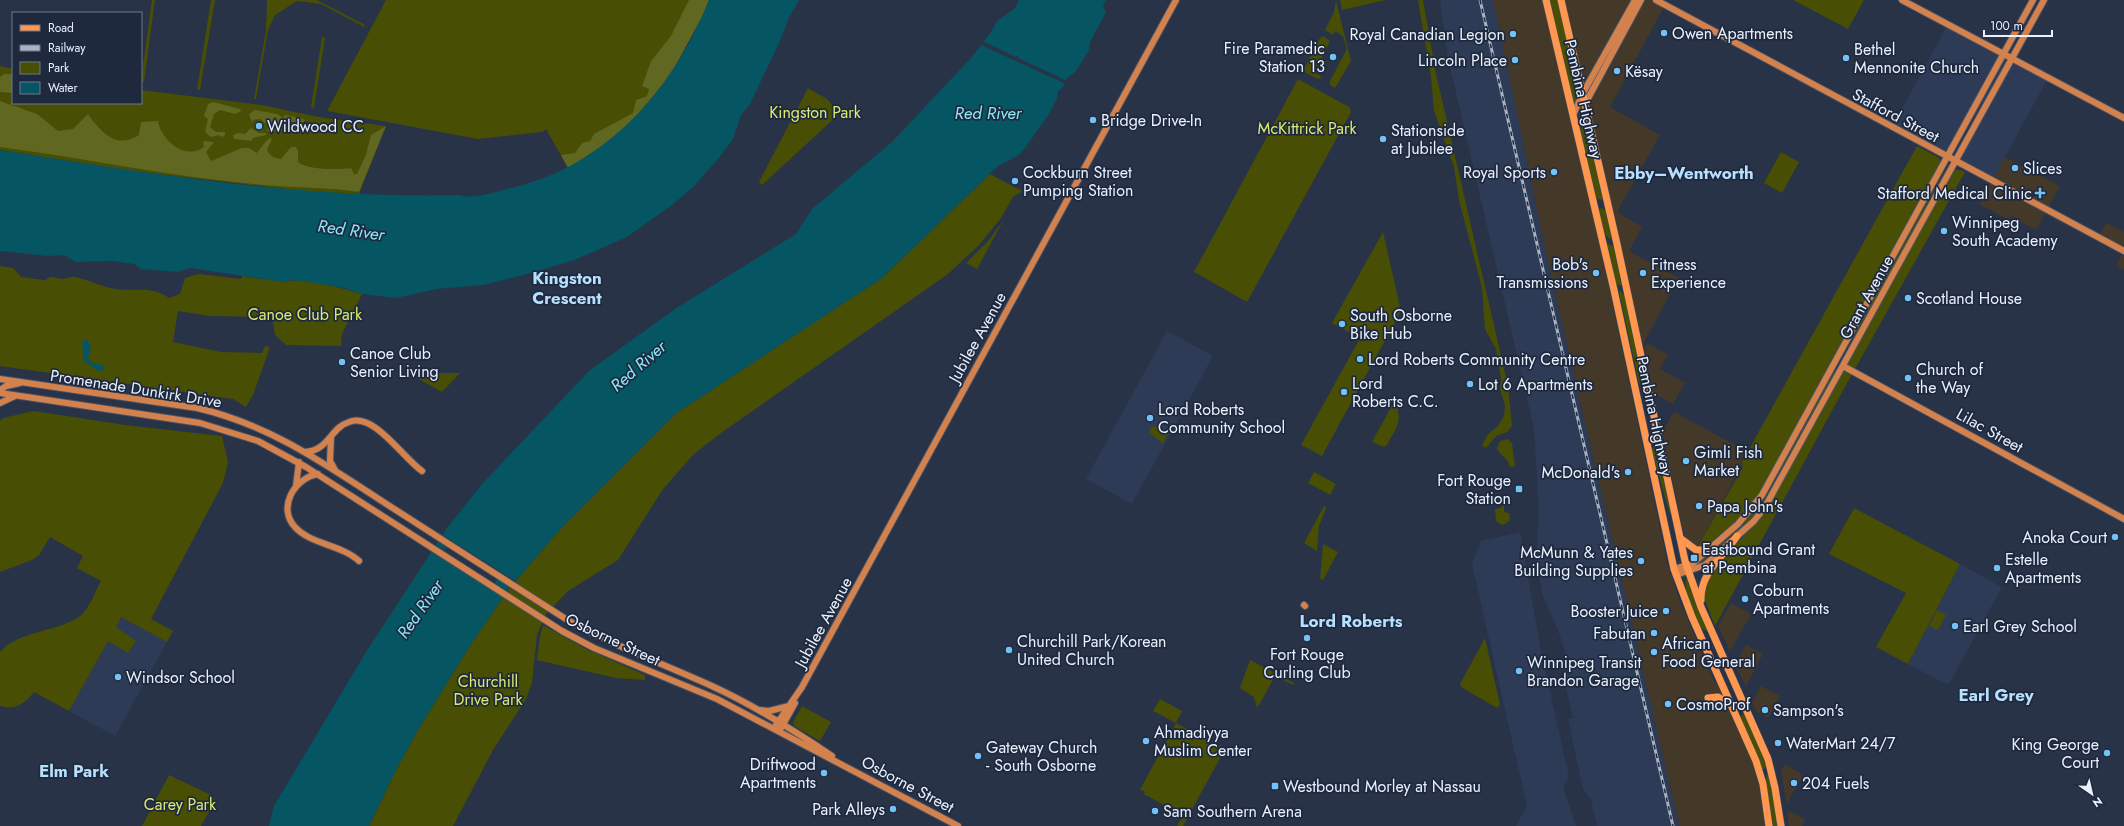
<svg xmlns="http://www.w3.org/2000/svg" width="2124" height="826" font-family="Jost,sans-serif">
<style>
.commercial{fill:#443829}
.built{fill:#2d3b56}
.green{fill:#484e03}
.forest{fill:#606720}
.water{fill:#055662}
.pier{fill:#283348}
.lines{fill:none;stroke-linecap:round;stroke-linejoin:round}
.secondary-casing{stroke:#475165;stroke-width:8}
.primary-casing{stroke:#475165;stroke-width:8}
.secondary{stroke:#d3824d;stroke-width:6}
.primary{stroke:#ff9750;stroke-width:7}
.rail-casing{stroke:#a9b2c2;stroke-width:3}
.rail{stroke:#1e293d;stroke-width:1.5;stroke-dasharray:4.5;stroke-linecap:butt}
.poi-dot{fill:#73c1f5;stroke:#1e293d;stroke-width:1.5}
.labels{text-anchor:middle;stroke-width:3.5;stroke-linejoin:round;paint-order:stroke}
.poi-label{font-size:16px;fill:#e9f1ff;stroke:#1e293d;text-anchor:start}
.street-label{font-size:16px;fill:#e9f1ff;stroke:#1e293d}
.park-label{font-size:16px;fill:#dcea70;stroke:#1e293d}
.water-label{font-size:17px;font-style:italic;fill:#8ee7f8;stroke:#1e293d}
.neighbourhood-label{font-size:17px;font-weight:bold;fill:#b7e0fe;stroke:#1e293d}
</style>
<rect width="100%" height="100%" fill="#283348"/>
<!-- commercial -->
<path class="commercial" d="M1493 0H1543L1604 263 1668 566 1681 604 1715 683 1719 677 1756 761 1769 826H1679L1551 277Z
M1561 0H1635L1583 93Z
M1641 0H1656L1665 5 1610 107 1660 135 1617 212 1642 227 1629 251 1679 278 1640 350 1585 104Z
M2005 157 2060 186 2036 230 2011 216 2009 220 1979 204Z
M2106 223 2124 232V270L2116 266 2124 251 2098 238Z
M1647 343 1668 355 1660 369 1685 383 1673 404 1653 393 1644 348Z
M1674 412 1745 450 1741 460 1742 465 1697 548 1685 539 1684 536 1662 432Z
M1731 603 1751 614 1730 651 1718 626Z
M1746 645 1763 654 1746 686 1735 665Z
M1761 686 1780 696 1768 718 1756 711 1752 703Z
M1785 764 1803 775 1788 802 1786 801 1781 771Z
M1787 810 1805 819 1802 826H1789Z"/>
<!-- built -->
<path class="built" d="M1440 0H1493L1551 277 1679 826H1597L1591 799 1583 789 1568 719 1573 718 1560 662 1566 655 1558 630 1543 597 1536 559 1539 511 1534 428 1448 58Z
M1948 24 2048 78 1992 181 1955 161 2003 73 1948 157 1892 127Z
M1167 331 1213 356 1132 504 1086 479Z
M1520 532 1541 651 1569 777 1563 787 1576 826H1516L1527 806 1472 564 1481 541Z
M1960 564 2000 586 2001 589 1950 682 1946 684 1908 664Z
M121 617 167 642 115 736 69 711Z"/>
<!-- green -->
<path class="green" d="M152 0H155L144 82 141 80Z
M211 0H215L200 90H197Z
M267 0H317L365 25 364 27 321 4 297 1 275 15 268 30 256 99H254L266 30Z
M386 0H709L629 125 568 168 546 129 542 132 478 139 327 111Z
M1340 0H1386L1342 10Z
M1418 0H1423L1436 74 1508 386 1512 426 1507 432 1496 436 1486 448 1482 445 1488 434 1498 426 1504 416 1505 405 1500 389 1501 378 1496 349 1485 329 1482 288 1459 200 1454 167 1434 111 1431 77Z
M1546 0H1561L1583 93 1574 113Z
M1793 0H1864L1848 29Z
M1336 1 1351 61 1335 88 1330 85V81L1347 49 1343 36 1335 31 1333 35 1325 30 1334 12Z
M1323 36 1330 41 1321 59 1327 62 1325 66 1318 63 1314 72 1322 77 1318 79 1306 73 1304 69 1320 38Z
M322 37 325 38 314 108 311 107Z
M0 66 13 69V103H141V90L262 105 319 117 386 126 359 194 312 192 131 171 0 150Z
M1298 79 1349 107 1351 112 1247 302 1194 272Z
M808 88 827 99 840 113 762 185 759 182Z
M1581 105 1603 200 1597 199C1592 178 1574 123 1581 105Z
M1917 146 1939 158 1941 163 1755 500C1742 517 1718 545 1697 548L1743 467 1742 462Z
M1781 152 1799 162 1782 193 1764 183Z
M1947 166 1924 211 1851 344 1862 318Z
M1957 169 1965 172 1855 369 1849 366 1848 362 1952 172Z
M990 174 1022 191 1013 197 1001 218 979 245 948 274 721 433 694 454 663 489 618 560 568 591 546 614 537 635 532 683 526 699 493 750 453 826H369L396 770 419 728 471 644 508 590 560 529 675 414 882 278Z
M1602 208 1606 211 1612 237 1610 239 1605 234 1599 209Z
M1003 221 977 269 966 263 988 241Z
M1383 232 1401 311 1322 456 1301 445 1360 338 1332 323Z
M1607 243 1614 247 1622 286 1616 284Z
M0 266 13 268 21 277 45 280 50 277C54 277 59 279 63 279 67 279 70 276 75 277 89 280 102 287 116 289 135 292 152 285 169 298L180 294 185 278 199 274 241 279 242 276 285 282C299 276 346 289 362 294L342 334 341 346 286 345 275 335 272 317 210 316 178 311 173 342 221 352 262 353 265 346 270 347 253 395 246 407 233 399 0 366Z
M1620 290 1625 297 1644 390 1639 383 1619 292Z
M1833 371H1835L1833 376 1759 509 1746 524 1703 563 1695 565 1743 522 1757 506Z
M1846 371 1852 374 1715 626 1704 598 1707 579 1727 553 1762 517 1841 373Z
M417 373H460L442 392 417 378Z
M1395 400C1403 421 1397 427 1387 445L1384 447 1372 442Z
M34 411 125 425 222 436 228 462 223 483 151 619 173 631 167 642 121 617 116 627 136 641 128 653 108 641 69 711 34 692C24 704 16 710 0 706V652C19 630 56 633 80 616 90 608 95 592 101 581L77 568 83 556 50 537 39 555 32 560 0 572V421L3 418Z
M1154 426 1168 433 1163 444 1149 432 1151 428Z
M1508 439 1512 443 1515 466 1510 467C1508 457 1500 456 1497 448L1500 441Z
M1655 442 1671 513 1670 515 1652 451Z
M1314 472 1336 484 1330 495 1308 483Z
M1504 504V512L1509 513 1510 519 1507 523 1502 525 1496 521 1495 509 1501 508Z
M1324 506 1326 508 1319 526 1317 551 1304 543Z
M1854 508 1960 564 1908 664 1876 647 1906 593 1829 554Z
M1323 544 1338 552 1323 580 1320 579Z
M1686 576 1709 632 1700 628 1685 592Z
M1937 610 1946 615 1938 630 1929 626Z
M543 625 586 649 645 675V680L616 678 537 660 540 636Z
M1485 638 1500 705 1497 708 1461 687 1460 684Z
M1250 660 1294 683 1293 685 1275 676 1258 707 1256 705 1254 697 1240 688Z
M1160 699 1182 711 1176 723 1225 749 1183 826H1177L1183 816 1144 794 1145 792 1140 790 1176 723 1153 711Z
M802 706 831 722 820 741 794 726 793 722Z
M1742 714 1747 716 1768 765 1763 770 1741 721Z
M1769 771 1778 826H1772C1768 811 1761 784 1769 771Z
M169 775 213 796 215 801 201 826H142Z"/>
<!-- forest -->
<path class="forest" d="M689 0H709L703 15 670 76 629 125 599 149 568 168 561 155 575 153 582 143 590 141 594 134 633 113 636 100 647 96 649 89 642 86 651 61 671 36Z
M4 74H13V93L0 92V77Z
M0 101 37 114 58 131 73 129 88 114C101 132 116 150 139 135L141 122 158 121C161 140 185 161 204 147L203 141 214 142 206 152 211 161 242 148H249L257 153 266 141 270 138 272 139 267 150C270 156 274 158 281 159L291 147H296L298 151V162C307 170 338 170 351 168L354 174H357L366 155 371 135 386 126 359 192C324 187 288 188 253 184 168 176 84 158 0 147Z
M213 102 240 109 241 111 235 114 220 110 214 114 210 127 216 132H225V135L222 137 219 135 211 137 205 132 208 119 204 116 208 104Z
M255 110 277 114 283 118 285 115 304 119 305 121 302 123C293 121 281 121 276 131L272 130 270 132 267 130 269 123H265L260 119 253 120 252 123 249 114Z
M251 128 259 133H266V135L253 138 251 141 234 139 233 135 238 133 245 134Z"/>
<!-- water -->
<path class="water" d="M709 0H799L789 18 779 43 750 104 741 115 733 139 718 159 693 187 672 205 627 237 577 259 535 272 483 285 436 289 396 298 362 294 344 288 309 282 291 280 285 282 190 268 178 272 141 269 134 264 112 261 76 262 64 255 48 256 0 251V150C152 174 305 199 459 195 473 200 494 192 507 189 605 168 673 90 709 0Z
M1019 0H1106L1103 6 1106 12 1090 42 1089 50 1076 71 1066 79 1063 87 1057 92V98L1049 114 1025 148 1019 155 998 166 882 278 675 414 560 529 508 590 471 644 419 728 396 770 369 826H269L274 806 366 652 447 528 482 484 590 370 678 307 796 234 812 209 892 142 971 58 991 32 997 21 1015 8Z
M87 339 91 346 88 359 93 363 103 365 104 370 99 371 84 361 82 342Z"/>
<!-- pier -->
<path class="pier" d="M982 41 1016 57 1019 54 1018 58 1067 81 1066 84 979 44Z
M441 534 517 582 512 588 497 579 495 583 509 592 505 598 430 550 434 544 444 550 447 547 437 540Z"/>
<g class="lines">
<defs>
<path id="secondary" d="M1656 0 2124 251
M1902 0 2124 118
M1585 104 1641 0
M1574 113 1583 93 1635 0
M1843 366 2124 519
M0 379 197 408C271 425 326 465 388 505 448 544 509 582 569 621 616 647 666 665 714 687 755 706 795 731 832 756
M0 390 6 386 20 383
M0 393 200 423 258 441 306 467 562 631 594 648 717 699 958 826
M0 403 15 396
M331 438 330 461 335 470
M304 452C329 451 330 428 349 422 374 412 402 457 422 471
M318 474C294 478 277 508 295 527 310 544 342 545 359 561
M296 486 299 462
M1674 569 1692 564 1738 524 1762 495 2033 0
M1676 575 1705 565 1754 521 1765 507 2044 0
M1304 605 1305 606
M759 710 769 711 789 706
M776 725 802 687 1176 0
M781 728 795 703"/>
<path id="primary" d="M1546 0 1614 290 1674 569 1692 617 1756 761 1763 784 1769 826
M1561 0 1617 244 1685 561 1701 607 1768 759 1775 788 1781 826
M1680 538 1696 550H1708
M1701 600C1700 573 1723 557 1737 536
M1708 698 1718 697 1731 705"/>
</defs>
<!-- secondary casing -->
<use href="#secondary" class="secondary-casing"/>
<!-- primary casing -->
<use href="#primary" class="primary-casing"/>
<!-- secondary -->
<use href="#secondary" class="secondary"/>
<!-- primary -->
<use href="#primary" class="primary"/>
<defs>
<path id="rail" d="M1480 0 1673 826"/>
</defs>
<!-- rail casing -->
<use href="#rail" class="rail-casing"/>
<!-- rail -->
<use href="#rail" class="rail"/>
</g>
<!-- markers -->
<g class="poi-dot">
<circle cx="1664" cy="33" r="4"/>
<circle cx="1513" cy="34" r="4"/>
<circle cx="1333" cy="57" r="4"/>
<circle cx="1846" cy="58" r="4"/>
<circle cx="1515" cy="60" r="4"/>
<circle cx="1617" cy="71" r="4"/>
<circle cx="1093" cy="120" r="4"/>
<circle cx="259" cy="126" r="4"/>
<circle cx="1383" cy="139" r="4"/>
<circle cx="2015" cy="168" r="4"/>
<circle cx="1554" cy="172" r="4"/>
<circle cx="1015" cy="181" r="4"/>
<path d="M2038 187h4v4h4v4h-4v4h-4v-4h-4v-4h4z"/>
<circle cx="1944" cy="231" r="4"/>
<circle cx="1596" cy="273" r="4"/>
<circle cx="1643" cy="273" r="4"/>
<circle cx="1908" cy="298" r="4"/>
<circle cx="1342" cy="324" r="4"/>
<circle cx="1360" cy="359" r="4"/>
<circle cx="342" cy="362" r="4"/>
<circle cx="1908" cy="378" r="4"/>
<circle cx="1470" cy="384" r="4"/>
<circle cx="1344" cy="392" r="4"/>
<circle cx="1150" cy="418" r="4"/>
<circle cx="1686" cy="461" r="4"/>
<circle cx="1628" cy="472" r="4"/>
<rect x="1515" y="485" width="8" height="8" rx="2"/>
<circle cx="1699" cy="506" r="4"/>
<circle cx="2115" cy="537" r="4"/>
<rect x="1690" y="554" width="8" height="8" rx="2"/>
<circle cx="1641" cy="561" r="4"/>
<circle cx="1997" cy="568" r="4"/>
<circle cx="1745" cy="599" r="4"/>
<circle cx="1666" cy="611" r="4"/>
<circle cx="1955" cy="626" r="4"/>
<circle cx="1654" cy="633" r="4"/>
<circle cx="1307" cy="638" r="4"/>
<circle cx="1009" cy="650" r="4"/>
<circle cx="1654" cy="652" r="4"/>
<circle cx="1519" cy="671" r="4"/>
<circle cx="118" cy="677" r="4"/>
<circle cx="1668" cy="704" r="4"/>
<circle cx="1765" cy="710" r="4"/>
<circle cx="1146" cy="741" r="4"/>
<circle cx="1778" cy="743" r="4"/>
<circle cx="2107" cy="753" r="4"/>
<circle cx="978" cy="756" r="4"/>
<circle cx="824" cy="773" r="4"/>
<circle cx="1794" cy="783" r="4"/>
<rect x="1271" y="782" width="8" height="8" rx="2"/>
<circle cx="893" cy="809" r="4"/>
<circle cx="1155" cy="811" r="4"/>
</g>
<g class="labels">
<!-- poi labels -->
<g class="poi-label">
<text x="1672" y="39">Owen Apartments</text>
<text x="1505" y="40" text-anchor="end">Royal Canadian Legion</text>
<text x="1325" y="54" text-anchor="end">Fire Paramedic<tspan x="1325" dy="18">Station 13</tspan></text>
<text x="1854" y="55">Bethel<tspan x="1854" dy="18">Mennonite Church</tspan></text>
<text x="1507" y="66" text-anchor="end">Lincoln Place</text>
<text x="1625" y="77">Kësay</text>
<text x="1101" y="126">Bridge Drive-In</text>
<text x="267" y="132">Wildwood CC</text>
<text x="1391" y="136">Stationside<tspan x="1391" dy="18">at Jubilee</tspan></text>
<text x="2023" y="174">Slices</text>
<text x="1023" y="178">Cockburn Street<tspan x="1023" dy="18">Pumping Station</tspan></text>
<text x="1546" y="178" text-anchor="end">Royal Sports</text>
<text x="2032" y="199" text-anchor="end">Stafford Medical Clinic</text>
<text x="1952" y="228">Winnipeg<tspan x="1952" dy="18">South Academy</tspan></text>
<text x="1588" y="270" text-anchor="end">Bob's<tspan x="1588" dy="18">Transmissions</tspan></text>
<text x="1651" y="270">Fitness<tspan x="1651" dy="18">Experience</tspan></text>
<text x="1916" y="304">Scotland House</text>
<text x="1350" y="321">South Osborne<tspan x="1350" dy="18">Bike Hub</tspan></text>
<text x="350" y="359">Canoe Club<tspan x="350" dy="18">Senior Living</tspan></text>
<text x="1368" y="365">Lord Roberts Community Centre</text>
<text x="1916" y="375">Church of<tspan x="1916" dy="18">the Way</tspan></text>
<text x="1352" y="389">Lord<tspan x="1352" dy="18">Roberts C.C.</tspan></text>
<text x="1478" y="390">Lot 6 Apartments</text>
<text x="1158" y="415">Lord Roberts<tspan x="1158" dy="18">Community School</tspan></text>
<text x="1694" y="458">Gimli Fish<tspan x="1694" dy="18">Market</tspan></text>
<text x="1620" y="478" text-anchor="end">McDonald's</text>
<text x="1511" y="486" text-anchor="end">Fort Rouge<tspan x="1511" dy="18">Station</tspan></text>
<text x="1707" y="512">Papa John's</text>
<text x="2107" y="543" text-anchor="end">Anoka Court</text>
<text x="1702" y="555">Eastbound Grant<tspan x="1702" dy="18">at Pembina</tspan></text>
<text x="1633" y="558" text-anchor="end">McMunn &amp; Yates<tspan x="1633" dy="18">Building Supplies</tspan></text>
<text x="2005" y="565">Estelle<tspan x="2005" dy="18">Apartments</tspan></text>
<text x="1753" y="596">Coburn<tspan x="1753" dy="18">Apartments</tspan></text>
<text x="1658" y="617" text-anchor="end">Booster Juice</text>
<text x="1963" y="632">Earl Grey School</text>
<text x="1646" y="639" text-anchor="end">Fabutan</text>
<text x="1017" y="647">Churchill Park/Korean<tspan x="1017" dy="18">United Church</tspan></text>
<text x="1662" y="649">African<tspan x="1662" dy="18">Food General</tspan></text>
<text x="1307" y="660" text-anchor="middle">Fort Rouge<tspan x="1307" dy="18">Curling Club</tspan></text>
<text x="1527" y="668">Winnipeg Transit<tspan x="1527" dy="18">Brandon Garage</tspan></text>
<text x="126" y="683">Windsor School</text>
<text x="1676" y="710">CosmoProf</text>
<text x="1773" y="716">Sampson's</text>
<text x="1154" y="738">Ahmadiyya<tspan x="1154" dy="18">Muslim Center</tspan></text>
<text x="1786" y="749">WaterMart 24/7</text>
<text x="2099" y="750" text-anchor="end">King George<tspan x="2099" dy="18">Court</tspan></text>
<text x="986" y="753">Gateway Church<tspan x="986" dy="18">- South Osborne</tspan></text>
<text x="816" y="770" text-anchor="end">Driftwood<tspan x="816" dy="18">Apartments</tspan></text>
<text x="1802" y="789">204 Fuels</text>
<text x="1283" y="792">Westbound Morley at Nassau</text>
<text x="885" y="815" text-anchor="end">Park Alleys</text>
<text x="1163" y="817">Sam Southern Arena</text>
</g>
<!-- street labels -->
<g class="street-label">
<text transform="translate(1584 99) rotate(77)" y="6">Pembina Highway</text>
<text transform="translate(1896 115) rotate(28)" y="6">Stafford Street</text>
<text transform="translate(1866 297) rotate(-61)" y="6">Grant Avenue</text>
<text transform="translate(977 337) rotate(-61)" y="6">Jubilee Avenue</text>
<text transform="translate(136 388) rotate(9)" y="6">Promenade Dunkirk Drive</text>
<text transform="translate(1655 416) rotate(78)" y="6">Pembina Highway</text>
<text transform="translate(1990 430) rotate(29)" y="6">Lilac Street</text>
<text transform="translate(823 622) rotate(-61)" y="6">Jubilee Avenue</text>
<text transform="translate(613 639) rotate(25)" y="6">Osborne Street</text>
<text transform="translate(908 784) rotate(28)" y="6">Osborne Street</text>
</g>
<!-- park labels -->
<g class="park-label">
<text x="815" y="118">Kingston Park</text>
<text x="1307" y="134">McKittrick Park</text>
<text x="305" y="320">Canoe Club Park</text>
<text x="488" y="687">Churchill<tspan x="488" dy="18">Drive Park</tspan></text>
<text x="180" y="810">Carey Park</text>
</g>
<!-- water labels -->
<g class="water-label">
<text x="988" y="119">Red River</text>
<text transform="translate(351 230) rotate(8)" y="6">Red River</text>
<text transform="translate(638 366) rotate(-41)" y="6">Red River</text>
<text transform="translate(420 609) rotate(-55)" y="6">Red River</text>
</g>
<!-- neighbourhood labels -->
<g class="neighbourhood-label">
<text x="1684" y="179">Ebby–Wentworth</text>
<text x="567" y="284">Kingston<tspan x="567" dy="20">Crescent</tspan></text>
<text x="1351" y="627">Lord Roberts</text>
<text x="1996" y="701">Earl Grey</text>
<text x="74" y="777">Elm Park</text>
</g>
</g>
<!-- legend -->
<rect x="12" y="12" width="130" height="92" fill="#1e293d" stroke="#6f798b"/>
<rect x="20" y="25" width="20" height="6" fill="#ff9750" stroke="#6f798b"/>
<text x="48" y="32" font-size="12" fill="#e9f1ff">Road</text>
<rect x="20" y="45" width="20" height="6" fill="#a9b2c2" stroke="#6f798b"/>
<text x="48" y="52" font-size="12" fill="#e9f1ff">Railway</text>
<rect x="20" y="62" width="20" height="12" fill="#484e03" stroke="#6f798b"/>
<text x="48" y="72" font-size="12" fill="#e9f1ff">Park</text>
<rect x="20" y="82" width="20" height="12" fill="#055662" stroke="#6f798b"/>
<text x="48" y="92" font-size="12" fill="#e9f1ff">Water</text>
<!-- north arrow -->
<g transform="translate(2092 794) rotate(146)" stroke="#1e293d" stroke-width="3" paint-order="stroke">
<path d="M0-3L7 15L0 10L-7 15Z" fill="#e9f1ff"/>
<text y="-6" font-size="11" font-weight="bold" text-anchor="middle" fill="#e9f1ff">N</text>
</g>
<!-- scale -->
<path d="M1984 30v6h68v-6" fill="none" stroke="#e9f1ff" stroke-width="2"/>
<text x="1990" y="30" font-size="12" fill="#e9f1ff" stroke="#1e293d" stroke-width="3" paint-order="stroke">100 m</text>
</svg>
